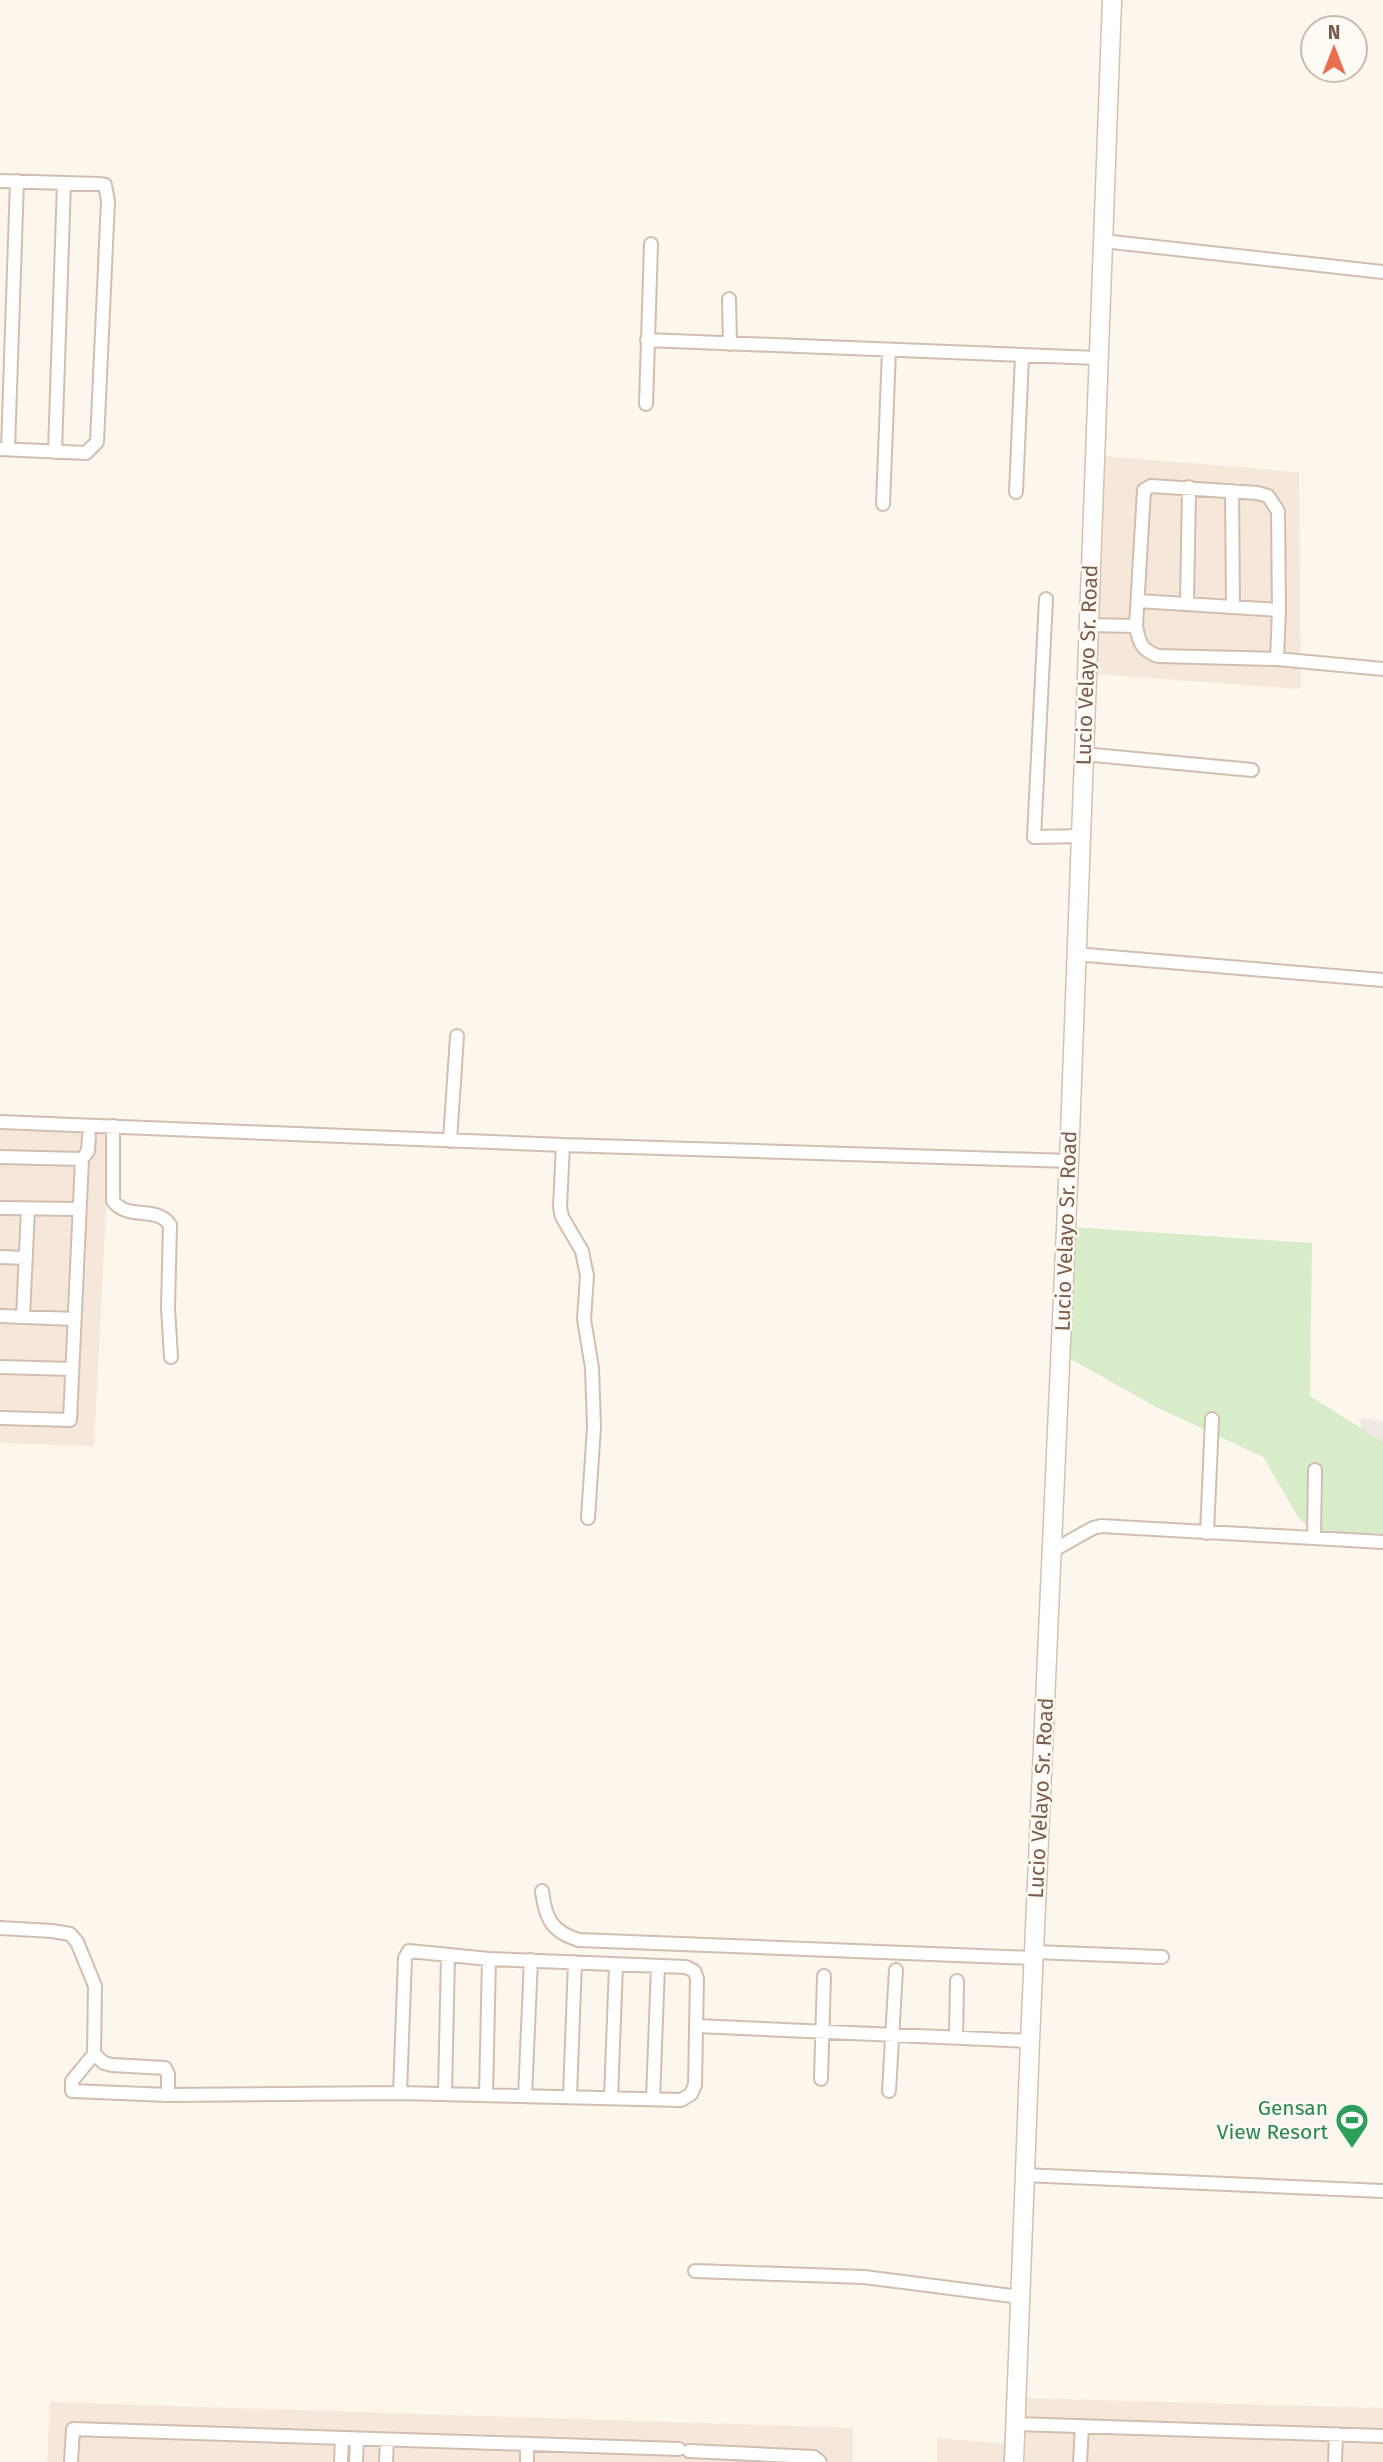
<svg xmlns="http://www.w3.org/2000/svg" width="1383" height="2462" font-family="'Fira Sans',sans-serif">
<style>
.residential{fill:#f5e8da}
.industrial{fill:#efe9e4}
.green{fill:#d8ecc9}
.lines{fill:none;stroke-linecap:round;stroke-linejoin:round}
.stream{stroke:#a5d3da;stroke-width:3.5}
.street-casing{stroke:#d1beb0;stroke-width:16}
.secondary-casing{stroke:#d6c0b0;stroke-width:21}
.street{stroke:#fff;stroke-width:12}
.secondary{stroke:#fff;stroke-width:18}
.labels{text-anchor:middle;stroke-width:5;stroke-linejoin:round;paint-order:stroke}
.street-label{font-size:21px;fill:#7a5c4d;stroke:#fffaf3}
.leisure-label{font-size:21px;fill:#27864d;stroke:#fffaf3;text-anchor:end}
</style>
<rect width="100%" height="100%" fill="#fdf6ec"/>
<!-- residential -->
<path class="residential" d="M1101 456 1299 472 1301 689 1094 674Z
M0 1130 110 1133 94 1446 0 1443Z
M1026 2398 1383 2408V2462H1025Z
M50 2402 853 2428V2462H47Z
M937 2438 1005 2444 1004 2462H937Z"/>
<!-- industrial -->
<path class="industrial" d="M1361 1418 1383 1421V1456L1359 1453Z"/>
<!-- green -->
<path class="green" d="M1072 1227 1312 1243 1310 1396 1383 1442V1545L1322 1540 1298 1517 1263 1457 1156 1407 1069 1358Z"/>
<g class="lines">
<!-- stream -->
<path class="stream" d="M1005 2462 1007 2427"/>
<defs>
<path id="street" d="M0 181 99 184 105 185 108 201 97 442 86 453 0 449
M1103 241 1383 272
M729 299 730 344
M647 340 1098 358
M646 404 651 244
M8 449 17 181
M55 452 64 183
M1232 491 1233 606
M1016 492 1022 356
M883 504 889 350
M1046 599 1034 837 1081 836
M1138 601 1279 610
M1187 603 1189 487
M1089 625 1136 626C1139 642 1141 650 1158 656L1277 659 1383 669
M1136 626 1144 490 1151 486 1257 493 1268 496 1278 511 1279 610 1277 659
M1083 754 1252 770
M1075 954 1383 980
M0 1122 563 1145 1069 1161
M113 1126V1201C128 1221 157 1205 170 1225L168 1308 171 1357
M450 1141 457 1036
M563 1145 560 1207 562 1217 582 1251 587 1276 584 1319 592 1368 594 1427 588 1518
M0 1157 82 1159
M0 1208 79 1209
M0 1257 26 1258
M0 1316 74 1319
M23 1317 28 1209
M0 1367 72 1369
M0 1418 70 1420 82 1159 88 1151 89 1136
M1207 1533 1212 1419
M1314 1538 1315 1470
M1052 1551 1093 1528 1101 1526 1383 1542
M542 1891C545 1917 551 1932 579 1940L1033 1958
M0 1928 52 1931 70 1934 77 1942 95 1986 94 2054 104 2063 112 2065 165 2068 168 2074V2095
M1034 1952 1162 1957
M697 2026 1030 2041
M956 2038 957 1981
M94 2054 72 2081V2091L168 2095 400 2093 681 2100 691 2094 695 2085 697 1978 694 1971 686 1967 489 1959 409 1951 405 1958 400 2093
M821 2079 824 1976
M889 2091 896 1970
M445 2094 448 1955
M486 2095 489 1959
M525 2096 531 1960
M570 2096 575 1962
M611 2098 616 1965
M653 2099 658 1966
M1024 2175 1383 2191
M695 2271 864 2277 1020 2297
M1015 2424 1383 2436
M689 2451 814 2457 820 2462
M71 2462 73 2429 679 2449
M341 2462 342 2438
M356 2462 357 2439
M386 2462 387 2440
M527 2462V2444
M1080 2462 1082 2426
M1335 2462 1336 2434"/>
<path id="secondary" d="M1014 2462 1030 2041 1069 1161 1112 0"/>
</defs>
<!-- street casing -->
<use href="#street" class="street-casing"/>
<!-- secondary casing -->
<use href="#secondary" class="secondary-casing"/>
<!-- street -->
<use href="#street" class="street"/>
<!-- secondary -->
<use href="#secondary" class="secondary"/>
</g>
<!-- icons -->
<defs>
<symbol id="stadium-pin" viewBox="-11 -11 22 30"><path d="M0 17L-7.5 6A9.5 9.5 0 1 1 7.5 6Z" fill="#2e9e5b" stroke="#fffaf3"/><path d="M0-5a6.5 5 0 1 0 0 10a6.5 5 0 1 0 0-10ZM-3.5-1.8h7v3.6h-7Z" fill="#fff"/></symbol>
</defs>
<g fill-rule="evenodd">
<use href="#stadium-pin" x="1333" y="2101" width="38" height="52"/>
</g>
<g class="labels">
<!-- street labels -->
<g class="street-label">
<text transform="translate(1087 665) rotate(-88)" y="7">Lucio Velayo Sr. Road</text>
<text transform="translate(1066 1231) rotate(-88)" y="7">Lucio Velayo Sr. Road</text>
<text transform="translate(1041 1798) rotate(-87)" y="7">Lucio Velayo Sr. Road</text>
</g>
<!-- leisure labels -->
<g class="leisure-label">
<text x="1328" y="2115">Gensan<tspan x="1328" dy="24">View Resort</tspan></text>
</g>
</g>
<!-- north arrow -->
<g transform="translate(1334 49)"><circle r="33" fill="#fffaf3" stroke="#cabbb1" stroke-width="2"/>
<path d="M0-5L12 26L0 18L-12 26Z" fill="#e76f51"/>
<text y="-10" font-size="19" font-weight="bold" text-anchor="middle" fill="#7a5c4d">N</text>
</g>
</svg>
